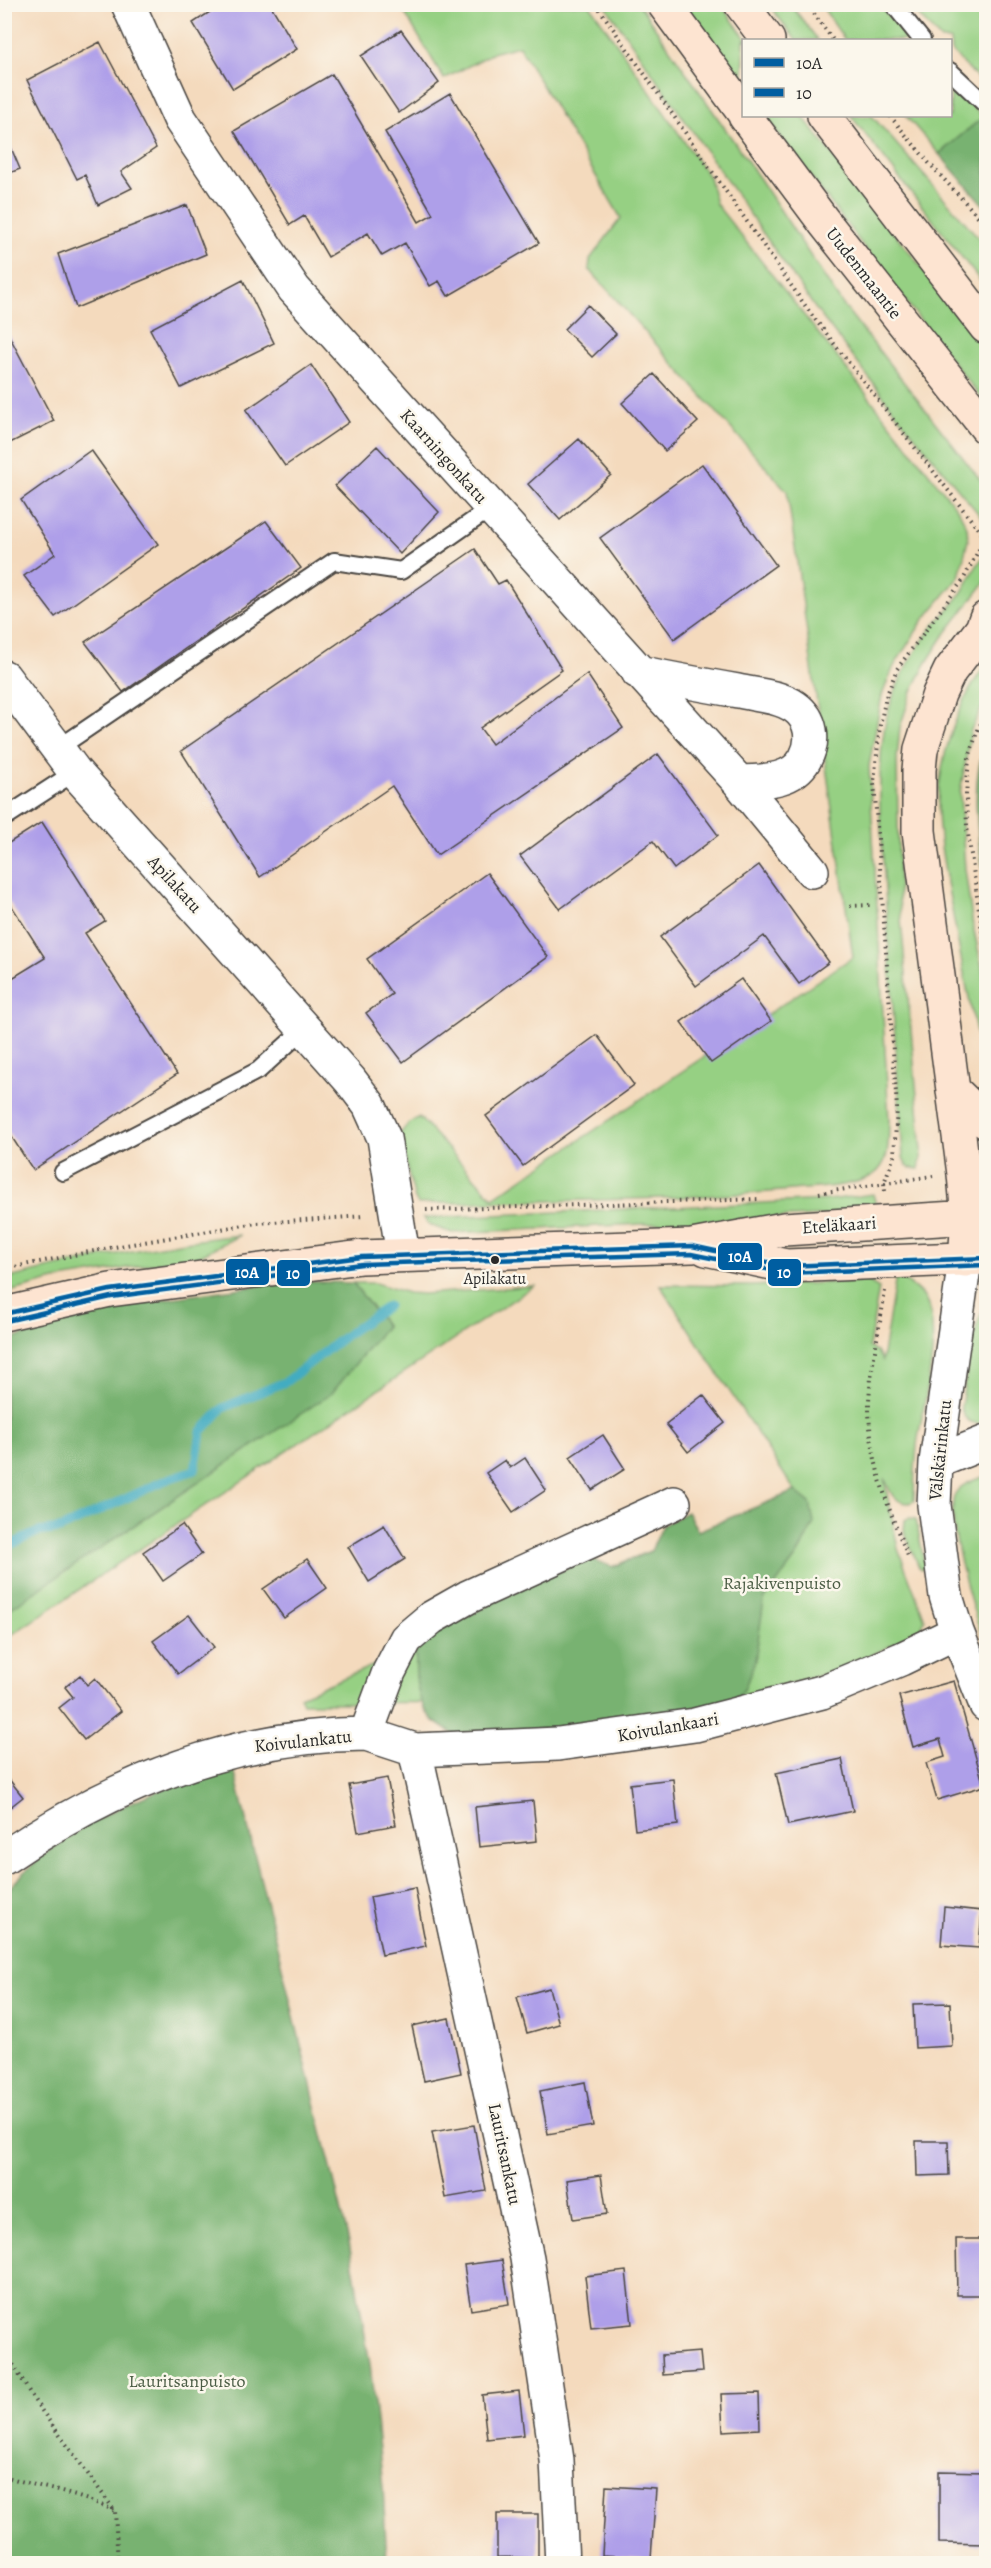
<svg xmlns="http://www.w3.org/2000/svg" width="991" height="2568" font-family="Alegreya,serif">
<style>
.green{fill:#96d083;stroke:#607e57;stroke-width:1.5}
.forest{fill:#78b271;stroke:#526e4e;stroke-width:1.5}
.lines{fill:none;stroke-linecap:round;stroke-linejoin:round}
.stream{stroke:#42acc1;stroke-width:9}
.building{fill:#ae9fe9}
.lane-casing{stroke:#494541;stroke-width:20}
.street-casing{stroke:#494541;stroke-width:36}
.secondary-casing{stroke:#494541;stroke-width:36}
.path{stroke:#494541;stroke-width:4;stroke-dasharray:1.5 4.5;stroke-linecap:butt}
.lane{stroke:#fff;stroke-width:16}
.street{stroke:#fff;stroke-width:33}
.secondary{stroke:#fde4d1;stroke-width:33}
.bus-1-casing{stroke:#fbf7ec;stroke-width:9}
.bus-2-casing{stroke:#fbf7ec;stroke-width:9}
.bus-1{stroke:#005ea1;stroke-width:4.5}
.bus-2{stroke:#005ea1;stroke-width:4.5}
.bus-dot{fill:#2b2b2b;stroke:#fbf7ec;stroke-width:2}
.labels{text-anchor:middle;stroke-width:5;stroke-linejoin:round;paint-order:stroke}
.bus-label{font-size:16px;fill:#2b2b2b;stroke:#fbf7ec}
.street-label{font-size:18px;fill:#2b2b2b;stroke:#fbf7ec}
.park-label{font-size:18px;fill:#4b5d45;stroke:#fbf7ec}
.line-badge{stroke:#fbf7ec;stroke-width:2}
.badge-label{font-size:16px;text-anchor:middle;font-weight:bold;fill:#fff}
</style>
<rect width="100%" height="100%" fill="#fbf7ec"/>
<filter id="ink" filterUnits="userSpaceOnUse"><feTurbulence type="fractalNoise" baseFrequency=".0167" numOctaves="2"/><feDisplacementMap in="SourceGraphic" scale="12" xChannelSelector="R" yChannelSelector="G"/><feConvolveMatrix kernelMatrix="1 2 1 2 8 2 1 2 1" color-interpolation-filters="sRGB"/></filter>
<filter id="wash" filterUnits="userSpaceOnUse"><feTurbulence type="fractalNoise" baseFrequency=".008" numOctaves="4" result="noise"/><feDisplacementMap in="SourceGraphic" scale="24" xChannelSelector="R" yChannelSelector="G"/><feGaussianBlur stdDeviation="1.35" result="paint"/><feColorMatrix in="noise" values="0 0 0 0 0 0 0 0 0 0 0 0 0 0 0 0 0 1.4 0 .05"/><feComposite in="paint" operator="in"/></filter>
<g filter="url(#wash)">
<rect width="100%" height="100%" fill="#f4dabd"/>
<!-- green -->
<path class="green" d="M400 5H590L709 177 716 204 959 511 967 527 968 540 959 577 922 622 894 666 882 695 869 766 889 1121C888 1140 891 1163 873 1175 854 1187 814 1188 792 1190 670 1201 542 1200 418 1204L415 1199 399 1135 408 1124 419 1117 493 1198 853 957 787 491 589 269 590 259 621 218 519 46 495 52 444 79Z
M605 5H639L643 10 762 182 840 301 986 487V523L900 418 815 308Z
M683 5H721L747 40H744L743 86Z
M769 5H791L818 40H796Z
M821 5H879L911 40H845Z
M909 5H986V87L951 51 950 40H941Z
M951 82 983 117 939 154 906 116H950Z
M765 116H802L986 349V404L882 271Z
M851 116H872L986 246V288Z
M986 554V581L945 634 927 662 912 691 900 727 897 759 899 898 922 1151 919 1169 910 1168 906 1165 903 1157 880 815C879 736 882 696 930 630 938 619 949 610 957 599 967 587 976 562 986 554Z
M986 665V699L971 730 960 793 965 869 973 926 986 986V1075C973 1021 962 965 952 910 945 871 935 827 939 787 944 746 960 698 986 665Z
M873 1194 877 1208 836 1215 452 1233 429 1225 424 1218 829 1200Z
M240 1235 199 1256 55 1280 5 1293V1279C82 1260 161 1243 240 1235Z
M896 1276C907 1282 919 1289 925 1299 944 1332 922 1408 917 1445 915 1464 914 1482 914 1501L909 1503C890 1502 891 1490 884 1478L898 1549 925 1619 920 1631 848 1667 732 1701 303 1703 300 1696 795 1491 660 1285 752 1286 868 1281 879 1288 869 1347 877 1352 882 1360Z
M353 1283H375L408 1293 423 1294 534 1286 5 1639V1468L386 1326Z
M986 1303V1425H985C971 1423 964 1422 961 1407 967 1373 970 1334 986 1303Z
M986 1476V1622L983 1628 984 1639C973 1617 945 1515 955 1494 961 1483 976 1480 986 1476Z
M909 1518 916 1519 925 1567 922 1569 919 1567 904 1531 905 1520Z"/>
<!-- forest -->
<path class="forest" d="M983 117 986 120V208L939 154Z
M986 744V886C978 848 969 780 986 744Z
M291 1281 353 1283 386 1326 332 1393 5 1612V1341L116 1306Z
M795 1491 810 1503 814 1523 797 1556 764 1600 755 1661 744 1690 732 1701 603 1726 453 1734C447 1729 439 1725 433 1720 415 1701 414 1672 417 1648L434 1633 546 1576 591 1559 613 1567 651 1551 663 1525 687 1512 698 1531Z
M234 1770 349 2242 370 2364 383 2487 387 2563 5 2564V1892C18 1880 30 1865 45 1854 95 1815 171 1779 234 1770Z"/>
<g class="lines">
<!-- stream -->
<path class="stream" d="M4 1548 38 1532 60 1529 168 1479 195 1470 201 1432 223 1408 287 1381 350 1332 388 1306"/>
</g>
<g id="blocks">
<!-- building -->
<path class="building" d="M222 4H270L297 49 233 89 193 23Z
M401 30 439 83 399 113 361 56Z
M100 42 156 148 121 172 132 188 98 205 85 175 77 179 27 80Z
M332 74 419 222 433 214 385 132 450 93 539 243 448 296 439 281 430 286 405 243 382 256 368 233 328 257 304 216 290 225 234 131Z
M4 131 20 169 4 175Z
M187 205 206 254 76 308 58 254Z
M243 280 274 343 181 388 150 329Z
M588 305 616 334 592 357 564 329Z
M4 326 54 421 4 446Z
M311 365 349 422 285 466 246 410Z
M654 374 698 422 665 451 622 403Z
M579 439 611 475 560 520 528 484Z
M377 446 439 512 400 554 335 486Z
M91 450 158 544 55 617 24 576 55 554 21 500Z
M702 464 776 565 674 639 600 538Z
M266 521 301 568 123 692 85 642Z
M475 549 498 584 506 580 562 670 480 728 492 744 587 674 623 728 437 855 392 786 260 877 181 751Z
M658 754 718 835 674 869 653 841 560 909 520 856Z
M42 822 105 921 85 933 177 1074 33 1170 4 1125V983L45 958 4 894V846Z
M759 865 829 962 799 984 764 936 696 986 660 937Z
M487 873 548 957 403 1062 366 1013 392 994 367 959Z
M741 979 771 1021 711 1063 681 1022Z
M597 1035 634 1085 523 1166 486 1116Z
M703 1395 725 1423 688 1452 666 1424Z
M603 1435 625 1469 592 1490 570 1457Z
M525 1458 546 1490 513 1512 486 1473 505 1460 510 1468Z
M182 1525 202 1554 163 1581 143 1552Z
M384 1525 405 1559 369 1582 348 1547Z
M307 1559 327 1588 284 1618 263 1589Z
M189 1615 214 1647 178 1674 153 1641Z
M80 1675 87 1685 95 1678 121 1711 84 1740 59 1708 73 1697 65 1687Z
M954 1681 984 1786 937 1800 926 1763 945 1757 940 1739 913 1747 899 1696Z
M842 1759 853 1811 788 1825 776 1773Z
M4 1773 23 1797 4 1812Z
M387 1778 396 1825 358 1832 349 1785Z
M673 1779 678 1825 635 1830 630 1784Z
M533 1801 537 1841 479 1847 475 1807Z
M415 1888 426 1946 382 1955 370 1897Z
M944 1907 982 1911 979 1948 941 1945Z
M549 1988 559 2024 527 2033 517 1997Z
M950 2003 952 2046 915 2048 913 2004Z
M449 2018 461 2073 424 2081 412 2026Z
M585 2082 593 2126 548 2134 540 2091Z
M474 2125 486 2191 445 2198 432 2132Z
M916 2141H948L949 2175 917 2176Z
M601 2175 607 2214 573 2219 567 2180Z
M956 2239H986V2295H957Z
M502 2260 509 2304 471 2310 464 2265Z
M626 2271 632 2324 591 2328 585 2276Z
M700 2352 702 2372 663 2375 662 2355Z
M983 2361H986V2400H983Z
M519 2391 524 2435 487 2439 482 2395Z
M759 2393 760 2429 723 2431 721 2394Z
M939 2471 986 2472V2544L939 2543Z
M606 2486 656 2489 651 2558 602 2555Z
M497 2514H538V2558L497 2557Z"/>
</g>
</g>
<g filter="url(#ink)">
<use href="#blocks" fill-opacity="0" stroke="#494541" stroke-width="1.5"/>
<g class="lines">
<defs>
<path id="lane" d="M893 4 922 40
M950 71 986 105
M57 749 334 561 401 571 491 508
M4 818 75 772
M63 1172 259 1070 304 1029"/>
<path id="street" d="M128 4 180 119 294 289 739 782 812 871
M638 672C671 679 704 685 738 691 756 695 779 696 795 707 812 719 815 741 805 759 792 782 763 781 739 782
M4 677 75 772 350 1080 369 1105 384 1138 403 1255
M965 1260 936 1462 934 1505 946 1596 957 1632 986 1705
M936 1462 986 1442
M366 1734 415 1750 558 1744 695 1725 822 1692 901 1659 957 1632
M415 1750 527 2258 557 2460 562 2564
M4 1858C113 1783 232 1735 366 1734L389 1672 406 1639 431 1618 468 1597 674 1503"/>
<path id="secondary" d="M664 4 744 113
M741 4 768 40
M745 116 824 222 986 427
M824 116 986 327
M953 1090 986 1122
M706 1249 786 1266 986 1258
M965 1260 968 1218 964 1174 919 831V770L921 749 939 694 950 671 982 629 986 618
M4 1314 110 1290 361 1257 692 1246 784 1229 986 1216"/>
</defs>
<!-- lane casing -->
<use href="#lane" class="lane-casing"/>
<!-- street casing -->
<use href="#street" class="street-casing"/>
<!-- secondary casing -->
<use href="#secondary" class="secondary-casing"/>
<!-- path -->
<path class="path" d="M596 4 811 314 986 539
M807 4 833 40
M890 116 929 163 986 225
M986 713 977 732 969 758 966 795 967 827 986 958
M850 906 870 905
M885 1191 884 1183 894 1156 897 1108 874 782 880 725 886 697 897 669 963 580 985 538
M819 1193 933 1176
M426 1210 761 1199
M4 1269 114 1247 257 1223 365 1216
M885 1291C880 1327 871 1364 869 1401 868 1455 887 1507 908 1556
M4 2349 34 2400 115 2511 118 2564
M4 2476C41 2488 80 2494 115 2511"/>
<!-- lane -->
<use href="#lane" class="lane"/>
<!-- street -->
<use href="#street" class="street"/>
<!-- secondary -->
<use href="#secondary" class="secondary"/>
<defs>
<path id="bus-1" d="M4 1314 110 1290 361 1257 692 1246 786 1266 986 1258"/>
<path id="bus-2" d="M6 1321 111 1297 362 1264 691 1254 786 1273 986 1265"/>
</defs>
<!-- bus-1 casing -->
<use href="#bus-1" class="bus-1-casing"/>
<!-- bus-2 casing -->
<use href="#bus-2" class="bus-2-casing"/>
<!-- bus-1 -->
<use href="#bus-1" class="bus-1"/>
<!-- bus-2 -->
<use href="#bus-2" class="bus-2"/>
</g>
</g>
<!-- markers -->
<circle class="bus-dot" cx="495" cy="1260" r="5"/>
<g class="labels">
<!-- bus labels -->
<g class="bus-label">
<text x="495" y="1284">Apilakatu</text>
</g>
<!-- street labels -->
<g class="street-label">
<text transform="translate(864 273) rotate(52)" y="6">Uudenmaantie</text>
<text transform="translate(444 456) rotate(48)" y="6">Kaarningonkatu</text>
<text transform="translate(175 884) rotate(48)" y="6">Apilakatu</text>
<text transform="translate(839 1225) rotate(-4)" y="6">Eteläkaari</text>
<text transform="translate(940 1450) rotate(-84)" y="6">Välskärinkatu</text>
<text transform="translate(668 1727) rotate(-10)" y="6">Koivulankaari</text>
<text transform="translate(303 1741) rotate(-6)" y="6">Koivulankatu</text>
<text transform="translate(505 2154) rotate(78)" y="6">Lauritsankatu</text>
</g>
<!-- park labels -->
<g class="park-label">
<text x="782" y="1589">Rajakivenpuisto</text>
<text x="187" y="2387">Lauritsanpuisto</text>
</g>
</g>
<g class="line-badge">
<rect x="717" y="1242" width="46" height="29" rx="6" fill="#005ea1"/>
<rect x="225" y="1258" width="45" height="28" rx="6" fill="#005ea1"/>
<rect x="767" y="1258" width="35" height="29" rx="6" fill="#005ea1"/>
<rect x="276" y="1259" width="35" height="28" rx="6" fill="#005ea1"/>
</g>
<g class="badge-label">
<text x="740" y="1262">10A</text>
<text x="247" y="1278">10A</text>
<text x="784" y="1278">10</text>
<text x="293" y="1279">10</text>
</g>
<!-- margin -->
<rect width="991" height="2568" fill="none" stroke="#fbf7ec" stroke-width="24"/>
<!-- legend -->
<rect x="742" y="39" width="210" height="78" fill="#fbf7ec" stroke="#a8a59f" stroke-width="1.5"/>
<rect x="754" y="58" width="30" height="9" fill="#005ea1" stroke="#a8a59f" stroke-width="1.5"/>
<text x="796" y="69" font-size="18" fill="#2b2b2b">10A</text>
<rect x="754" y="88" width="30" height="9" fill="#005ea1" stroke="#a8a59f" stroke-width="1.5"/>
<text x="796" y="99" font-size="18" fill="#2b2b2b">10</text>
</svg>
